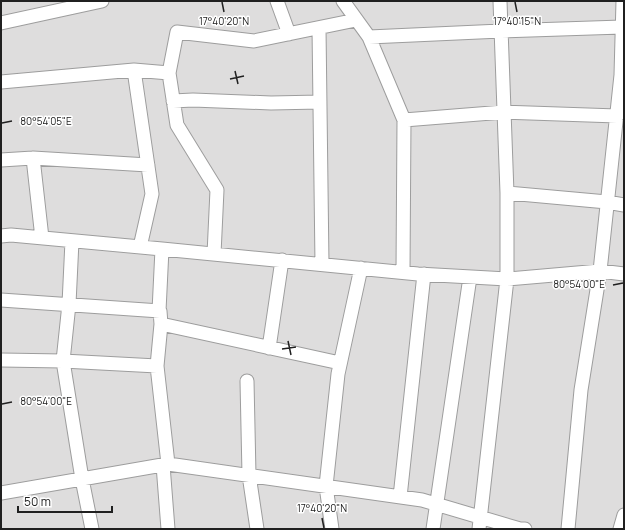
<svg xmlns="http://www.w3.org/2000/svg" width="625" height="530" font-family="Manrope,sans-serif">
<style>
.residential{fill:#dedddd}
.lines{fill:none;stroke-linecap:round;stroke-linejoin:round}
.street-casing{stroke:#9d9d9d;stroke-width:15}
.street{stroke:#fff;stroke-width:13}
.ticks{fill:none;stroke:#202020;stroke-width:1.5}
.ticks-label{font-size:10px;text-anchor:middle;fill:#202020;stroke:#fff;stroke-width:3;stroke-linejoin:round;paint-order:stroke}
</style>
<rect width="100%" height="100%" fill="#f0e9e6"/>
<!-- residential -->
<path class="residential" d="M1 1H624V529H1Z"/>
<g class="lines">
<defs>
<path id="street" d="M277 1 289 34
M343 1 369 37 404 120 403 272
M500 1 507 193 607 202 624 205
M1 23 102 1
M319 28 322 264
M369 37 501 31 622 27
M134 70 169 73 177 32 254 41 356 20
M169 73 177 125 217 190 214 254
M1 82 134 70 152 194 140 247
M173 101 193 100 271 103 320 102
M404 120 504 112 617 116
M33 158 42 238
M1 160 33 158 148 165
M1 236 11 235 162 249
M72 241 69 304 63 361 157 366
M1 300 160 311 161 324 157 366 168 464
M159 311 162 249 418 274 507 279 600 271 624 274
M161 324 340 363
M269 348 282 260
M1 360 63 361 82 479 92 529
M247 381 249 475 257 529
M163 465 168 529
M1 493 168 464 422 500 520 529H525
M400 497 424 274
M332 529 326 486 338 374 361 268
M433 529 470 277
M479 529 507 279V193
M568 529 581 390 600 271 621 75 623 1
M620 529 624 515"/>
</defs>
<!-- street casing -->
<use href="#street" class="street-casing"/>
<!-- street -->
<use href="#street" class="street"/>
</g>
<!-- ticks -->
<path class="ticks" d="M222 2 224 12M515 2 517 12M235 71 238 84M230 79 244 76M2 123 12 121M613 285 623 283M288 341 291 355M282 349 296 347M2 404 12 402M322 518 324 528"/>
<g class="ticks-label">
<text x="224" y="25">17°40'20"N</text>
<text x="517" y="25">17°40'15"N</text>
<text x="46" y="125">80°54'05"E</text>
<text x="579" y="288">80°54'00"E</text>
<text x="46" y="405">80°54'00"E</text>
<text x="322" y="512">17°40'20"N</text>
</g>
<!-- border -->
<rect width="625" height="530" fill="none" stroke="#202020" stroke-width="4"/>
<!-- scale -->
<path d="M18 506v6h94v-6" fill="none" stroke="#202020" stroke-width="2"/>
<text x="24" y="506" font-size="12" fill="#202020" stroke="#ffffff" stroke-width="3" paint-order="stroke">50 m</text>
</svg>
